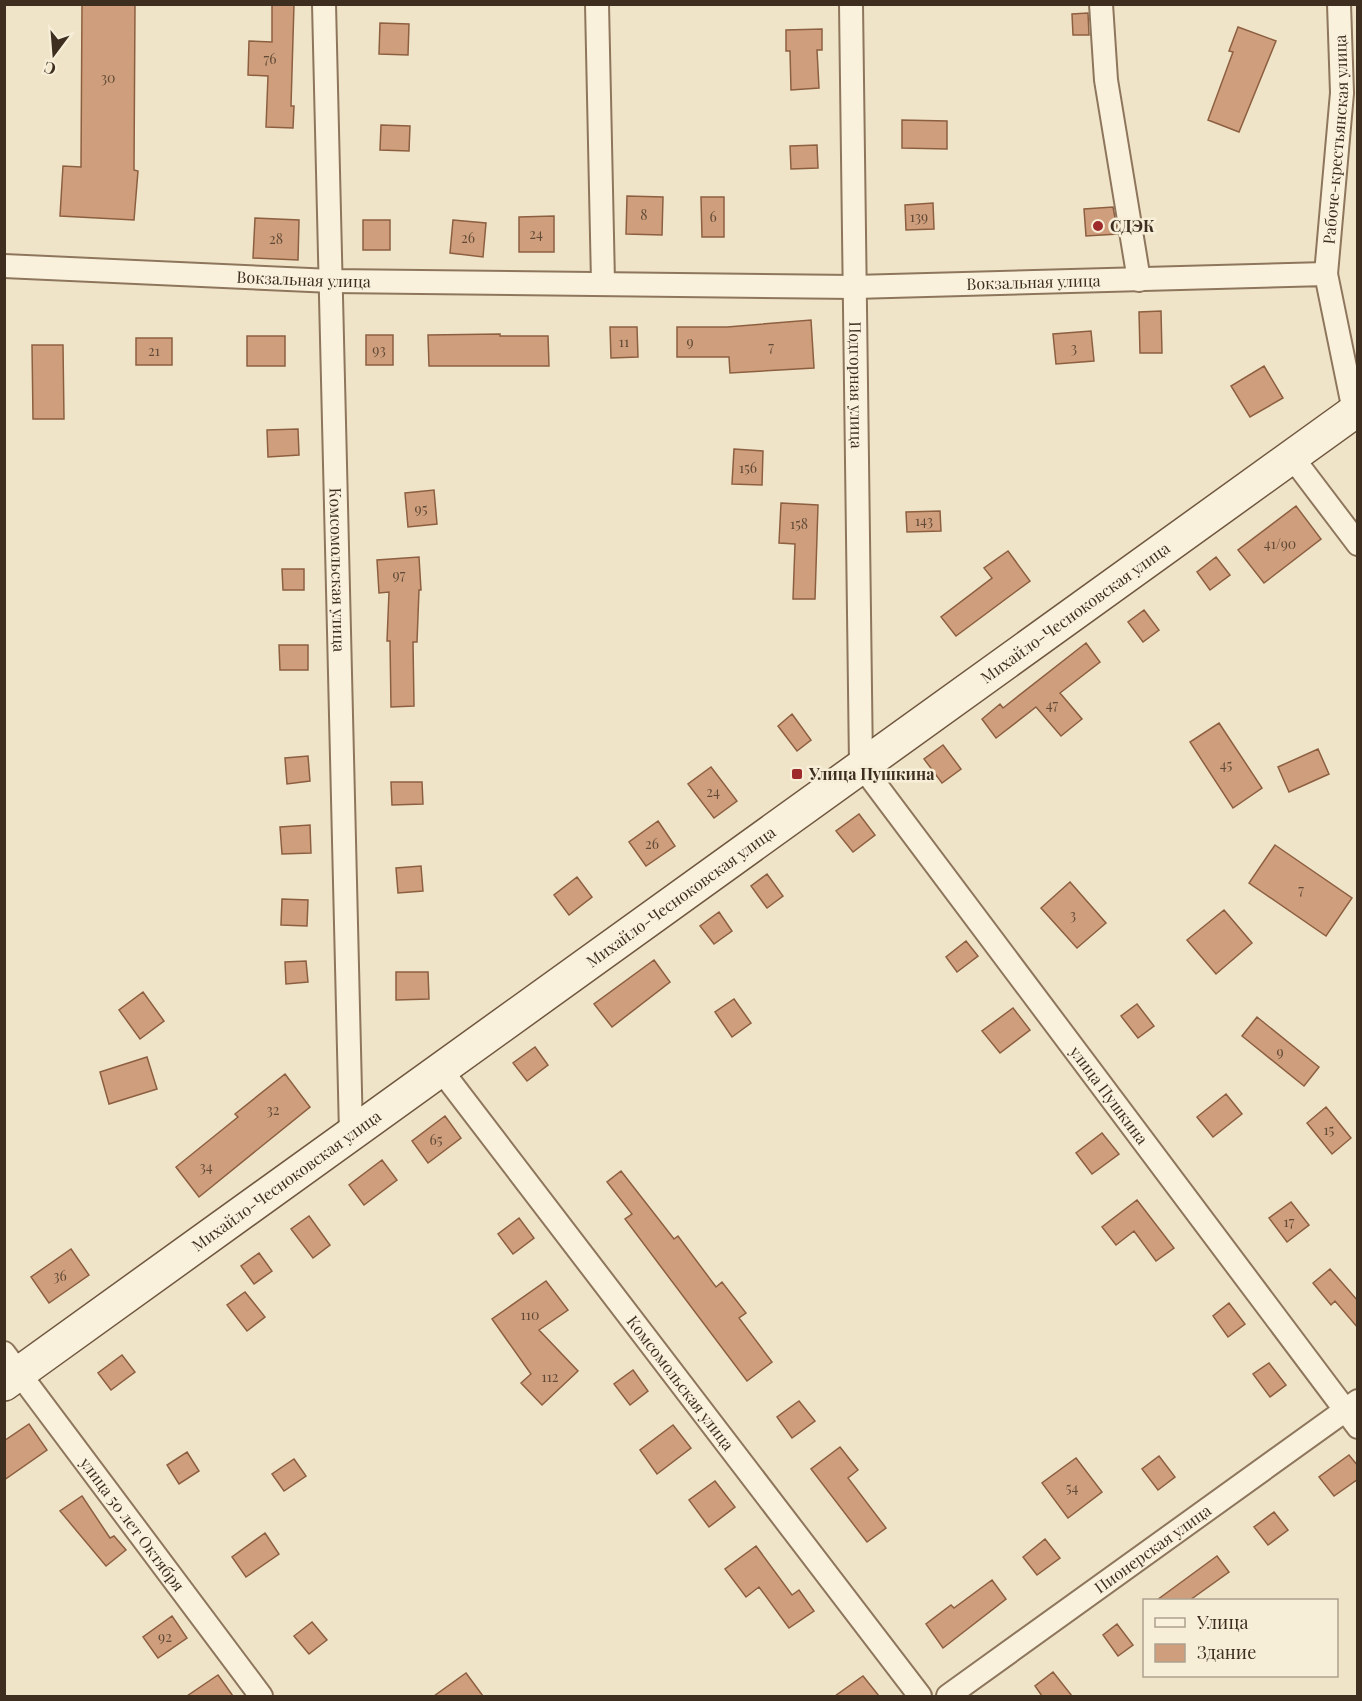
<svg xmlns="http://www.w3.org/2000/svg" width="1362" height="1701" font-family="'Playfair Display',serif">
<style>
.building{fill:#cf9f7d;stroke:#8d5f41;stroke-width:1.5}
.lines{fill:none;stroke-linecap:round;stroke-linejoin:round}
.minor-casing{stroke:#8d765c;stroke-width:26}
.secondary-casing{stroke:#6f573f;stroke-width:36}
.minor{stroke:#faf1dc;stroke-width:22}
.secondary{stroke:#faf1dc;stroke-width:33}
.poi-dot{fill:#9e2a2b;stroke:#f7eed8;stroke-width:2}
.labels{text-anchor:middle;stroke-width:5;stroke-linejoin:round;paint-order:stroke}
.number-label{font-size:14px;fill:#624a37}
.street-label{font-size:16px;fill:#3d2e20;stroke:#f7eed8}
.poi-label{font-size:16px;font-weight:bold;fill:#3d2e20;stroke:#f7eed8;text-anchor:start}
</style>
<rect width="100%" height="100%" fill="#f0e4c8"/>
<!-- building -->
<path class="building" d="M82 4H135L134 170 138 171 134 220 60 216 63 166 81 167Z
M272 4H294L291 106H294L293 128 266 127 268 76 248 75 249 41 272 42Z
M1088 13 1089 35H1073L1072 14Z
M380 23 409 24 408 55 379 54Z
M1238 27 1276 41 1239 132 1208 120 1233 52 1229 51Z
M822 29V50H817L819 88 791 90 790 51H786V30Z
M902 120 947 121V149L902 148Z
M381 125 410 126 409 151 380 150Z
M817 145 818 168 791 169 790 146Z
M627 196 663 197 662 235 626 234Z
M701 197H724V237H702Z
M933 203 934 229 906 230 905 205Z
M1113 207 1118 234 1086 236 1084 209Z
M554 216V252H519V217Z
M255 218 299 220 298 260 253 258Z
M363 220H390V250H363Z
M453 220 486 223 483 257 450 253Z
M1161 311 1162 353H1140L1139 312Z
M811 320 814 368 730 373 729 357H677V327H727Z
M610 327H637L638 357 611 358Z
M1091 331 1094 361 1056 364 1053 334Z
M500 334V336H548L549 366H429L428 335Z
M366 335H393V365H366Z
M247 336H285V366H247Z
M136 338H172V365H136Z
M32 345H63L64 419H33Z
M1264 366 1283 398 1250 417 1231 386Z
M298 429 299 455 268 457 267 430Z
M734 449 763 451 762 485 732 484Z
M434 490 437 524 408 527 405 493Z
M781 503 818 505 815 599H793L795 544 779 543Z
M1296 506 1321 539 1264 583 1238 550Z
M940 511 941 531 907 532 906 512Z
M1008 551 1030 581 956 636 941 617 992 578 984 568Z
M419 557 421 590H419L417 642H413L414 706 391 707 390 641H387L389 592 379 593 377 560Z
M1216 557 1230 575 1210 590 1197 572Z
M282 569H304V590H283Z
M1144 610 1159 630 1143 642 1128 622Z
M1086 643 1100 662 1060 693 1082 719 1061 736 1036 707 996 738 982 719 1000 704 1003 708Z
M279 645H308V670H280Z
M792 714 811 740 797 751 778 726Z
M1219 723 1262 788 1233 808 1190 742Z
M943 745 961 769 942 783 924 759Z
M1318 749 1329 774 1289 792 1278 767Z
M308 756 310 781 287 784 285 758Z
M711 767 737 801 714 818 688 784Z
M391 782H422L423 804 392 805Z
M859 814 875 835 853 852 836 831Z
M658 821 675 846 646 866 629 842Z
M310 825 311 853 282 854 280 827Z
M1275 845 1352 898 1326 936 1249 883Z
M421 866 423 891 398 893 396 868Z
M767 874 783 896 767 908 751 886Z
M577 877 592 897 569 915 554 895Z
M1070 882 1106 923 1077 948 1041 908Z
M282 899 308 900 307 926 281 925Z
M1224 910 1252 943 1216 974 1187 940Z
M719 912 732 931 714 944 700 926Z
M966 941 978 956 957 972 946 957Z
M654 960 670 982 612 1027 594 1004Z
M306 961 308 982 286 984 285 962Z
M396 972H428L429 999 396 1000Z
M143 992 164 1021 140 1039 119 1010Z
M734 999 751 1023 732 1037 715 1012Z
M1137 1004 1154 1026 1138 1038 1121 1016Z
M1013 1008 1030 1030 1000 1053 982 1031Z
M1257 1017 1319 1067 1304 1086 1242 1036Z
M535 1047 548 1065 527 1081 513 1063Z
M147 1057 157 1089 109 1104 100 1072Z
M285 1074 310 1107 199 1197 176 1167 238 1117 235 1114Z
M1226 1094 1242 1114 1213 1137 1197 1117Z
M1326 1107 1351 1138 1332 1154 1307 1123Z
M445 1116 461 1138 428 1163 412 1141Z
M1102 1133 1119 1154 1092 1174 1076 1153Z
M382 1160 397 1180 364 1205 349 1185Z
M621 1171 674 1239 678 1236 716 1287 722 1282 746 1313 739 1318 772 1362 747 1381 625 1219 632 1214 607 1182Z
M1137 1200 1174 1248 1156 1261 1134 1231 1116 1245 1102 1227Z
M1291 1202 1309 1225 1287 1242 1269 1218Z
M309 1216 330 1245 313 1258 291 1229Z
M519 1218 534 1238 513 1254 498 1234Z
M71 1249 89 1275 49 1303 31 1277Z
M259 1253 272 1271 254 1284 241 1266Z
M1330 1269 1358 1301V1328L1335 1301 1331 1305 1313 1283Z
M546 1281 568 1310 539 1330 578 1371 542 1405 521 1383 531 1374 492 1319Z
M245 1292 265 1317 247 1331 227 1305Z
M1229 1303 1245 1324 1228 1337 1213 1316Z
M122 1355 135 1372 111 1390 98 1373Z
M1269 1363 1286 1385 1270 1397 1253 1374Z
M633 1370 648 1391 630 1405 614 1384Z
M799 1401 815 1421 792 1438 777 1417Z
M29 1424 47 1450 4 1480V1441Z
M673 1425 691 1448 657 1474 640 1450Z
M840 1447 858 1470 848 1478 886 1528 867 1542 811 1469Z
M187 1452 199 1471 179 1484 167 1465Z
M1349 1455 1358 1466V1479L1334 1496 1319 1477Z
M1159 1456 1175 1477 1158 1490 1142 1469Z
M1076 1458 1102 1492 1068 1518 1042 1483Z
M294 1459 306 1476 284 1491 272 1474Z
M715 1481 735 1507 709 1527 689 1500Z
M82 1496 110 1538 114 1536 126 1550 106 1566 60 1511Z
M1274 1512 1288 1530 1268 1545 1254 1527Z
M265 1533 279 1554 246 1577 232 1557Z
M1045 1539 1060 1558 1037 1575 1023 1557Z
M756 1546 792 1595 799 1590 814 1611 789 1628 759 1587 746 1597 725 1569Z
M1217 1556 1229 1572 1190 1600H1157Z
M992 1580 1006 1599 943 1648 926 1624 951 1605 954 1608Z
M172 1616 187 1638 158 1658 143 1637Z
M312 1622 327 1640 309 1654 294 1636Z
M1117 1624 1133 1645 1118 1656 1103 1635Z
M1053 1672 1072 1696H1042L1035 1686Z
M466 1673 483 1696H434Z
M218 1675 233 1696H187Z
M863 1676 879 1696H835Z"/>
<g class="lines">
<defs>
<g id="minor">
<path id="s1" d="M324 4 351 1133"/>
<path d="M597 4 603 282"/>
<path id="s2" d="M851 4 861 765 1358 1427"/>
<path d="M1101 4 1106 80 1139 280"/>
<path id="s3" d="M4 266 332 281 854 287 1326 274 1354 411"/>
<path id="s4" d="M1326 274 1342 93 1339 4"/>
<path d="M1292 457 1358 544"/>
<path id="s5" d="M441 1070 920 1696"/>
<path id="s6" d="M4 1353 261 1696"/>
<path id="s7" d="M948 1696 1358 1401"/>
</g>
<g id="secondary">
<path id="s8" d="M4 1384 1358 409"/>
</g>
</defs>
<!-- minor casing -->
<use href="#minor" class="minor-casing"/>
<!-- secondary casing -->
<use href="#secondary" class="secondary-casing"/>
<!-- minor -->
<use href="#minor" class="minor"/>
<!-- secondary -->
<use href="#secondary" class="secondary"/>
</g>
<!-- markers -->
<g class="poi-dot">
<circle cx="1098" cy="226" r="6"/>
<rect x="791" y="768" width="12" height="12" rx="3"/>
</g>
<g class="labels">
<!-- number labels -->
<g class="number-label">
<text x="270" y="64">76</text>
<text x="108" y="83">30</text>
<text x="644" y="220">8</text>
<text x="713" y="222">6</text>
<text x="919" y="222">139</text>
<text x="536" y="239">24</text>
<text x="468" y="243">26</text>
<text x="276" y="244">28</text>
<text x="624" y="347">11</text>
<text x="690" y="347">9</text>
<text x="771" y="352">7</text>
<text x="1074" y="353">3</text>
<text x="379" y="355">93</text>
<text x="154" y="356">21</text>
<text x="748" y="473">156</text>
<text x="421" y="514">95</text>
<text x="924" y="526">143</text>
<text x="799" y="529">158</text>
<text x="1280" y="549">41/90</text>
<text x="399" y="580">97</text>
<text x="1052" y="710">47</text>
<text x="1226" y="770">45</text>
<text x="713" y="797">24</text>
<text x="652" y="849">26</text>
<text x="1301" y="895">7</text>
<text x="1073" y="920">3</text>
<text x="1280" y="1057">9</text>
<text x="273" y="1115">32</text>
<text x="1329" y="1135">15</text>
<text x="436" y="1145">65</text>
<text x="206" y="1172">34</text>
<text x="1289" y="1227">17</text>
<text x="60" y="1281">36</text>
<text x="530" y="1320">110</text>
<text x="550" y="1382">112</text>
<text x="1072" y="1493">54</text>
<text x="165" y="1642">92</text>
</g>
<!-- street labels -->
<g class="street-label">
<text dy="6" stroke="none"><textPath href="#s4" startOffset="135">Рабоче-крестьянская улица</textPath></text>
<text dy="6" stroke="none"><textPath href="#s3" startOffset="300">Вокзальная улица</textPath></text>
<text dy="6" stroke="none"><textPath href="#s3" startOffset="1030">Вокзальная улица</textPath></text>
<text dy="6" stroke="none"><textPath href="#s2" startOffset="381">Подгорная улица</textPath></text>
<text dy="6" stroke="none"><textPath href="#s1" startOffset="566">Комсомольская улица</textPath></text>
<text dy="6" stroke="none"><textPath href="#s8" startOffset="1320">Михайло-Чесноковская улица</textPath></text>
<text dy="6" stroke="none"><textPath href="#s8" startOffset="834">Михайло-Чесноковская улица</textPath></text>
<text dy="6" stroke="none"><textPath href="#s2" startOffset="1174">улица Пушкина</textPath></text>
<text dy="6" stroke="none"><textPath href="#s8" startOffset="348">Михайло-Чесноковская улица</textPath></text>
<text dy="6" stroke="none"><textPath href="#s5" startOffset="394">Комсомольская улица</textPath></text>
<text dy="6" stroke="none"><textPath href="#s6" startOffset="214">улица 50 лет Октября</textPath></text>
<text dy="6" stroke="none"><textPath href="#s7" startOffset="252">Пионерская улица</textPath></text>
</g>
<!-- poi labels -->
<g class="poi-label">
<text x="1110" y="232">СДЭК</text>
<text x="809" y="780">Улица Пушкина</text>
</g>
</g>
<!-- border -->
<rect width="1362" height="1701" fill="none" stroke="#3d2e20" stroke-width="12"/>
<!-- legend -->
<rect x="1143" y="1599" width="195" height="78" fill="#f7eed8" stroke="#ada18e" stroke-width="1.5"/>
<rect x="1155" y="1618" width="30" height="9" fill="#faf1dc" stroke="#ada18e" stroke-width="1.5"/>
<text x="1197" y="1629" font-size="18" fill="#3d2e20">Улица</text>
<rect x="1155" y="1644" width="30" height="18" fill="#cf9f7d" stroke="#ada18e" stroke-width="1.5"/>
<text x="1197" y="1659" font-size="18" fill="#3d2e20">Здание</text>
<!-- north arrow -->
<g transform="translate(54 54) rotate(196)" stroke="#f7eed8" stroke-width="4.5" paint-order="stroke">
<path d="M0-4.5L10 22L0 15L-10 22Z" fill="#3d2e20"/>
<text y="-9" font-size="16" font-weight="bold" text-anchor="middle" fill="#3d2e20">С</text>
</g>
</svg>
